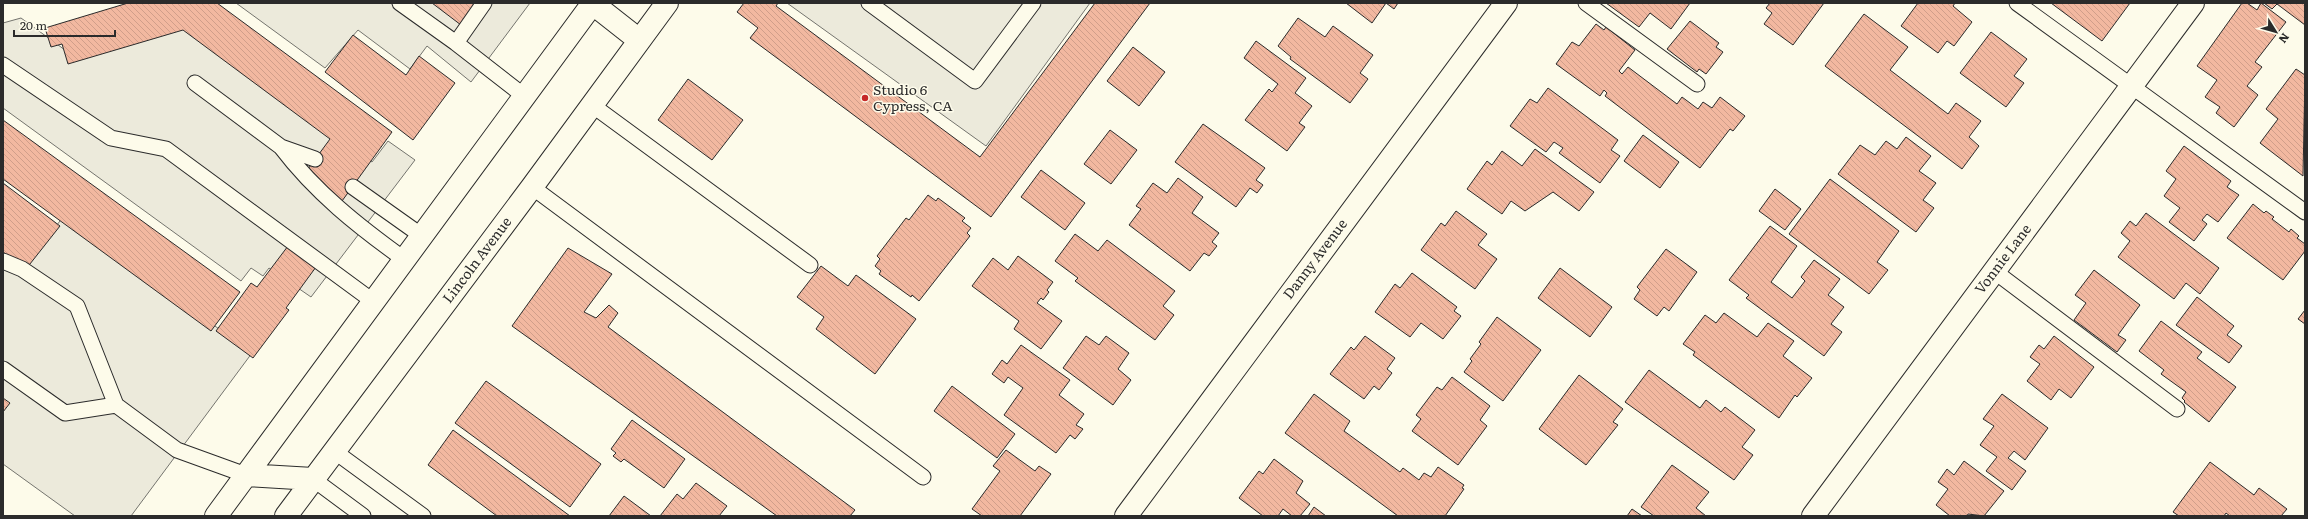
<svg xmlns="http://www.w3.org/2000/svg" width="2308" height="519" font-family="Literata,serif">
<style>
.parking{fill:#eceadb;stroke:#74746e}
.building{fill:url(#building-back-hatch);stroke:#2b2b2b}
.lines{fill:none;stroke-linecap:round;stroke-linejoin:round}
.service-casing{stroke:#2b2b2b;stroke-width:17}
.minor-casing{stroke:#2b2b2b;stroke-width:24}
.primary-casing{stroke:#2b2b2b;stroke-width:24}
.service{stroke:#fdfbea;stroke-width:15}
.minor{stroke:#fdfbea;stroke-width:22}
.primary{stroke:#fdfbea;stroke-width:22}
.poi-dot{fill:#c62828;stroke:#fdfbea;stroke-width:1.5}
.labels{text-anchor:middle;stroke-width:3;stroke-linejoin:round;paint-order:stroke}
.poi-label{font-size:14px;fill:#2b2b2b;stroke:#fdfbea;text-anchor:start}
.street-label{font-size:14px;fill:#2b2b2b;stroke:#fdfbea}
</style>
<defs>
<pattern id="building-back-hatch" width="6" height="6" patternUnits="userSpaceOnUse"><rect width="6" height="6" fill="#f2b8a0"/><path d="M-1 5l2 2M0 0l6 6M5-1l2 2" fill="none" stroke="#d09e8a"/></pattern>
</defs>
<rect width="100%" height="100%" fill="#fdfbea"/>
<!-- parking -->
<path class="parking" d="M236 3H530L471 82 427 46 410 69 358 30 325 68Z
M787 3H1090L986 146Z
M21 18 76 58 183 25 372 162 388 141 415 160 311 297 269 268 263 276 251 268 241 281 3 108V23Z
M64 216 252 353 131 516H75L3 464V243L28 261Z"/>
<!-- building -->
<path class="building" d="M128 3H217L392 132 342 201 305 173 330 139 183 30 68 64 62 44 51 47 45 28Z
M432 3H478L461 25Z
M744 3H778L776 6 980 157 1095 3H1150L991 217 750 38 758 28 737 12Z
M1346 3H1398L1394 9 1386 3 1372 23Z
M1606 3H1690L1671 29 1650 13 1639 27Z
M1770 3H1824L1793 45 1764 24 1772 13 1766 8Z
M1918 3H1955L1953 6 1972 22 1954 46 1947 41 1938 53 1901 26Z
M2051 3H2130L2102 41Z
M2242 3H2247L2257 10 2261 3 2286 22 2255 62 2262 67 2247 86 2258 95 2234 127 2216 113 2220 107 2205 97 2217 80 2197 66Z
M2264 3H2305V25L2277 4 2272 9Z
M1864 14 1908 47 1890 70 1948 114 1956 103 1981 121 1969 137 1979 146 1962 169 1825 66Z
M1298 18 1325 37 1333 26 1373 55 1360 73 1368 79 1350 103 1290 59 1291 57 1278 46Z
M1690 21 1719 43 1716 47 1723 52 1706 74 1699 69 1697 72 1667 49Z
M1596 24 1604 30 1606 27 1635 50 1619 71 1622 74 1628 67 1677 104 1682 97 1698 109 1703 102 1712 108 1720 97 1745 116 1733 131 1730 129 1700 168 1605 96 1607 93 1604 90 1600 96 1556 64 1572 42 1579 46Z
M1991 32 2027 59 2014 76 2024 83 2006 107 1960 73Z
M353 35 406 75 419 56 455 83 413 140 325 72Z
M1256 41 1306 78 1295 93 1312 106 1299 123 1305 127 1287 151 1245 120 1269 89 1272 92 1278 84 1244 58Z
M1133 47 1165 72 1139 106 1107 81Z
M2296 69 2305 75 2303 176 2260 143 2278 119 2266 109Z
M688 79 743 120 712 160 658 120Z
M1548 88 1618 140 1611 150 1620 156 1600 183 1559 153 1563 148 1554 142 1546 152 1510 126 1530 99 1537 103Z
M3 120 240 292 211 331 3 179Z
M1203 124 1265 168 1256 180 1263 185 1257 193 1250 188 1236 207 1175 162Z
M1110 130 1137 150 1111 184 1084 164Z
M1643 135 1679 162 1660 188 1624 161Z
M1906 137 1931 156 1919 171 1936 183 1923 200 1934 208 1916 232 1838 174 1860 145 1875 155 1886 141 1897 149Z
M2184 146 2231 181 2227 187 2239 195 2218 222 2207 214 2202 220 2207 224 2194 241 2169 222 2180 208 2164 196 2176 179 2166 171Z
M1535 149 1594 192 1579 211 1553 192 1525 211 1511 201 1502 214 1467 189 1487 161 1492 165 1502 151 1522 166Z
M1041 170 1085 203 1065 230 1021 197Z
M1178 178 1203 197 1192 213 1219 233 1212 242 1217 246 1209 256 1204 253 1190 271 1129 225 1141 209 1136 206 1153 183 1167 193Z
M1830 179 1899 231 1877 262 1888 270 1869 294 1789 234Z
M3 183 60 226 26 269 3 252Z
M1775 189 1801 209 1785 230 1759 211Z
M928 195 936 201 938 198 965 218 962 221 971 228 967 233 970 236 919 301 912 295 911 297 879 274 881 271 875 266 880 259 877 256 906 218 909 220Z
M2253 204 2264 213 2266 211 2274 217 2272 219 2289 232 2291 229 2299 236 2297 238 2305 244V251L2283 280 2227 238Z
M1456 211 1487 234 1478 245 1497 259 1475 289 1421 250 1441 223 1445 226Z
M2146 213 2219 268 2200 294 2186 283 2174 299 2118 257 2130 241 2121 233 2130 221 2136 226Z
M1770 226 1797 246 1771 282 1792 298 1805 281 1801 277 1814 260 1840 279 1828 295 1844 307 1831 324 1842 332 1824 356 1746 298 1749 295 1729 280Z
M1075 234 1098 251 1107 240 1175 291 1163 306 1174 315 1155 340 1075 281 1078 278 1055 261Z
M288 246 316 267 286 308 289 310 253 358 216 331 251 283 257 287Z
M568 248 612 274 584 312 596 318 609 305 618 313 608 327 855 510 850 516H777L512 326Z
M1666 249 1697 272 1669 311 1664 307 1657 316 1634 299 1640 290 1637 287Z
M1018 256 1053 282 1047 290 1049 292 1043 300 1041 298 1037 303 1062 321 1041 349 1014 329 1019 321 972 286 993 258 1008 270Z
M821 266 848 286 856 275 916 319 875 374 816 329 824 317 797 297Z
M1560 268 1612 307 1590 337 1538 298Z
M2094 270 2140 305 2118 335 2126 340 2117 352 2074 320 2086 303 2075 295Z
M1412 273 1457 307 1454 311 1461 316 1443 339 1421 323 1410 337 1375 312 1395 284 1400 288Z
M2197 297 2234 326 2227 335 2242 346 2229 363 2176 325Z
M2305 310V324L2298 319Z
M1724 313 1757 337 1768 323 1794 341 1783 356 1812 378 1797 397 1795 395 1779 418 1693 355 1695 352 1683 344 1705 315 1716 323Z
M1497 317 1541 350 1503 401 1464 372 1472 361 1470 359 1481 344 1479 342Z
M2161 321 2202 352 2197 358 2236 387 2209 422 2184 402 2185 401 2182 398 2186 392 2161 374 2164 370 2139 351Z
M1086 336 1099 345 1106 336 1129 353 1118 369 1131 380 1113 405 1063 368Z
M1365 336 1395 358 1387 369 1392 373 1379 390 1374 386 1364 399 1330 374 1351 347 1354 350Z
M2054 336 2094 367 2071 398 2059 389 2051 400 2027 381 2040 364 2030 357 2039 345 2044 349Z
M1021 345 1070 380 1059 395 1084 414 1076 425 1083 429 1075 439 1070 435 1056 453 1004 415 1023 388 1008 377 1004 383 992 374 1002 360 1007 364Z
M1649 370 1700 408 1706 400 1721 412 1725 407 1755 430 1742 447 1753 455 1734 480 1625 402Z
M1579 375 1623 409 1613 422 1618 425 1586 465 1539 429Z
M1452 377 1490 406 1480 420 1487 426 1458 465 1412 431 1421 419 1416 415 1437 387 1442 390Z
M486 381 601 464 570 507 455 423Z
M952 386 1015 434 997 458 934 411Z
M1314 394 1350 421 1344 431 1400 472 1403 468 1419 480 1424 473 1431 477 1438 467 1464 485 1462 488 1464 489 1445 516H1398L1285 433Z
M2002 394 2048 428 2025 460 2014 451 2008 458 2026 471 2012 490 1986 471 1997 457 1980 445 1994 426 1983 419Z
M3 398 10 403 3 412Z
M632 420 685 459 664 488 624 459 621 462 613 456 616 453 611 449Z
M453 430 570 516H497L428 465Z
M1006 450 1035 471 1039 466 1051 474 1020 516H982L972 509 1000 471 993 466Z
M1274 459 1303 481 1296 493 1310 504 1300 516H1292L1283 509 1278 516H1263L1239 498 1259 471 1263 474Z
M1964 461 2004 491 1984 516 1968 514 1967 516H1950L1936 505 1948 489 1938 482 1947 469 1954 475Z
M2210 462 2254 495 2259 488 2287 509 2281 516H2230L2226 513 2224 516H2179L2173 512Z
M1672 465 1709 492 1696 508 1706 516H1654L1641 507Z
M696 483 727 506 719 516H660L677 494 683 499Z
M624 496 651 516H609Z
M1314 507 1326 516H1308Z
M1632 509 1642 516H1627Z"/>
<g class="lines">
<defs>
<path id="service" d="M400 3 456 43
M484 3 456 43 524 96
M869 3 975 81 1033 3
M1586 3 1697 84
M2017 3 2305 212
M3 65 111 138 166 149 374 302
M195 83 281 147
M592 105 810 265
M315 159 281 147C316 193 358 226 405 260
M353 187 422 236
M532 187 923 477
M3 261 22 269 77 306 116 405 177 450 246 475
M1994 271 2177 409
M3 369 65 413 116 405
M334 451 423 516
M313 479 363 516"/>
<path id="minor" d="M1126 516 1506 3
M1813 516 2193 3"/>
<path id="primary" d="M592 3 639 40
M246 475 313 479
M216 516 593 3
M286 516 532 187 667 3"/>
</defs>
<!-- service casing -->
<use href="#service" class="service-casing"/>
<!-- minor casing -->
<use href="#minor" class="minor-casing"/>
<!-- primary casing -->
<use href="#primary" class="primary-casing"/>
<!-- service -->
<use href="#service" class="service"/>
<!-- minor -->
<use href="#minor" class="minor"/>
<!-- primary -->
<use href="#primary" class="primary"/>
</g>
<!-- markers -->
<circle class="poi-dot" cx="865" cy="98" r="4"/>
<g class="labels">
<!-- poi labels -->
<g class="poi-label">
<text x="873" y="95">Studio 6<tspan x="873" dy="16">Cypress, CA</tspan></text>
</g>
<!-- street labels -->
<g class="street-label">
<text transform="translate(1315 259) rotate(-53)" y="5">Danny Avenue</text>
<text transform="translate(2003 259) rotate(-53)" y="5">Vonnie Lane</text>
<text transform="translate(477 260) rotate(-53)" y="5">Lincoln Avenue</text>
</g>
</g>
<!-- border -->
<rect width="2308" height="519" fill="none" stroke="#2b2b2b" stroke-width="8"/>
<!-- north arrow -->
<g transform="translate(2276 32) rotate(127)" stroke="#fdfbea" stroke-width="3" paint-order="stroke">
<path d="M0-3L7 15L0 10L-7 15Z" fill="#2b2b2b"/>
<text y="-6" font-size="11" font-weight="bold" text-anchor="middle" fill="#2b2b2b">N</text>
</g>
<!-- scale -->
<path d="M14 30v6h101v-6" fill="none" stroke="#2b2b2b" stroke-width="2"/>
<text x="20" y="30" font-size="12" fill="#2b2b2b" stroke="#fdfbea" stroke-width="3" paint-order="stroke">20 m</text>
</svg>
